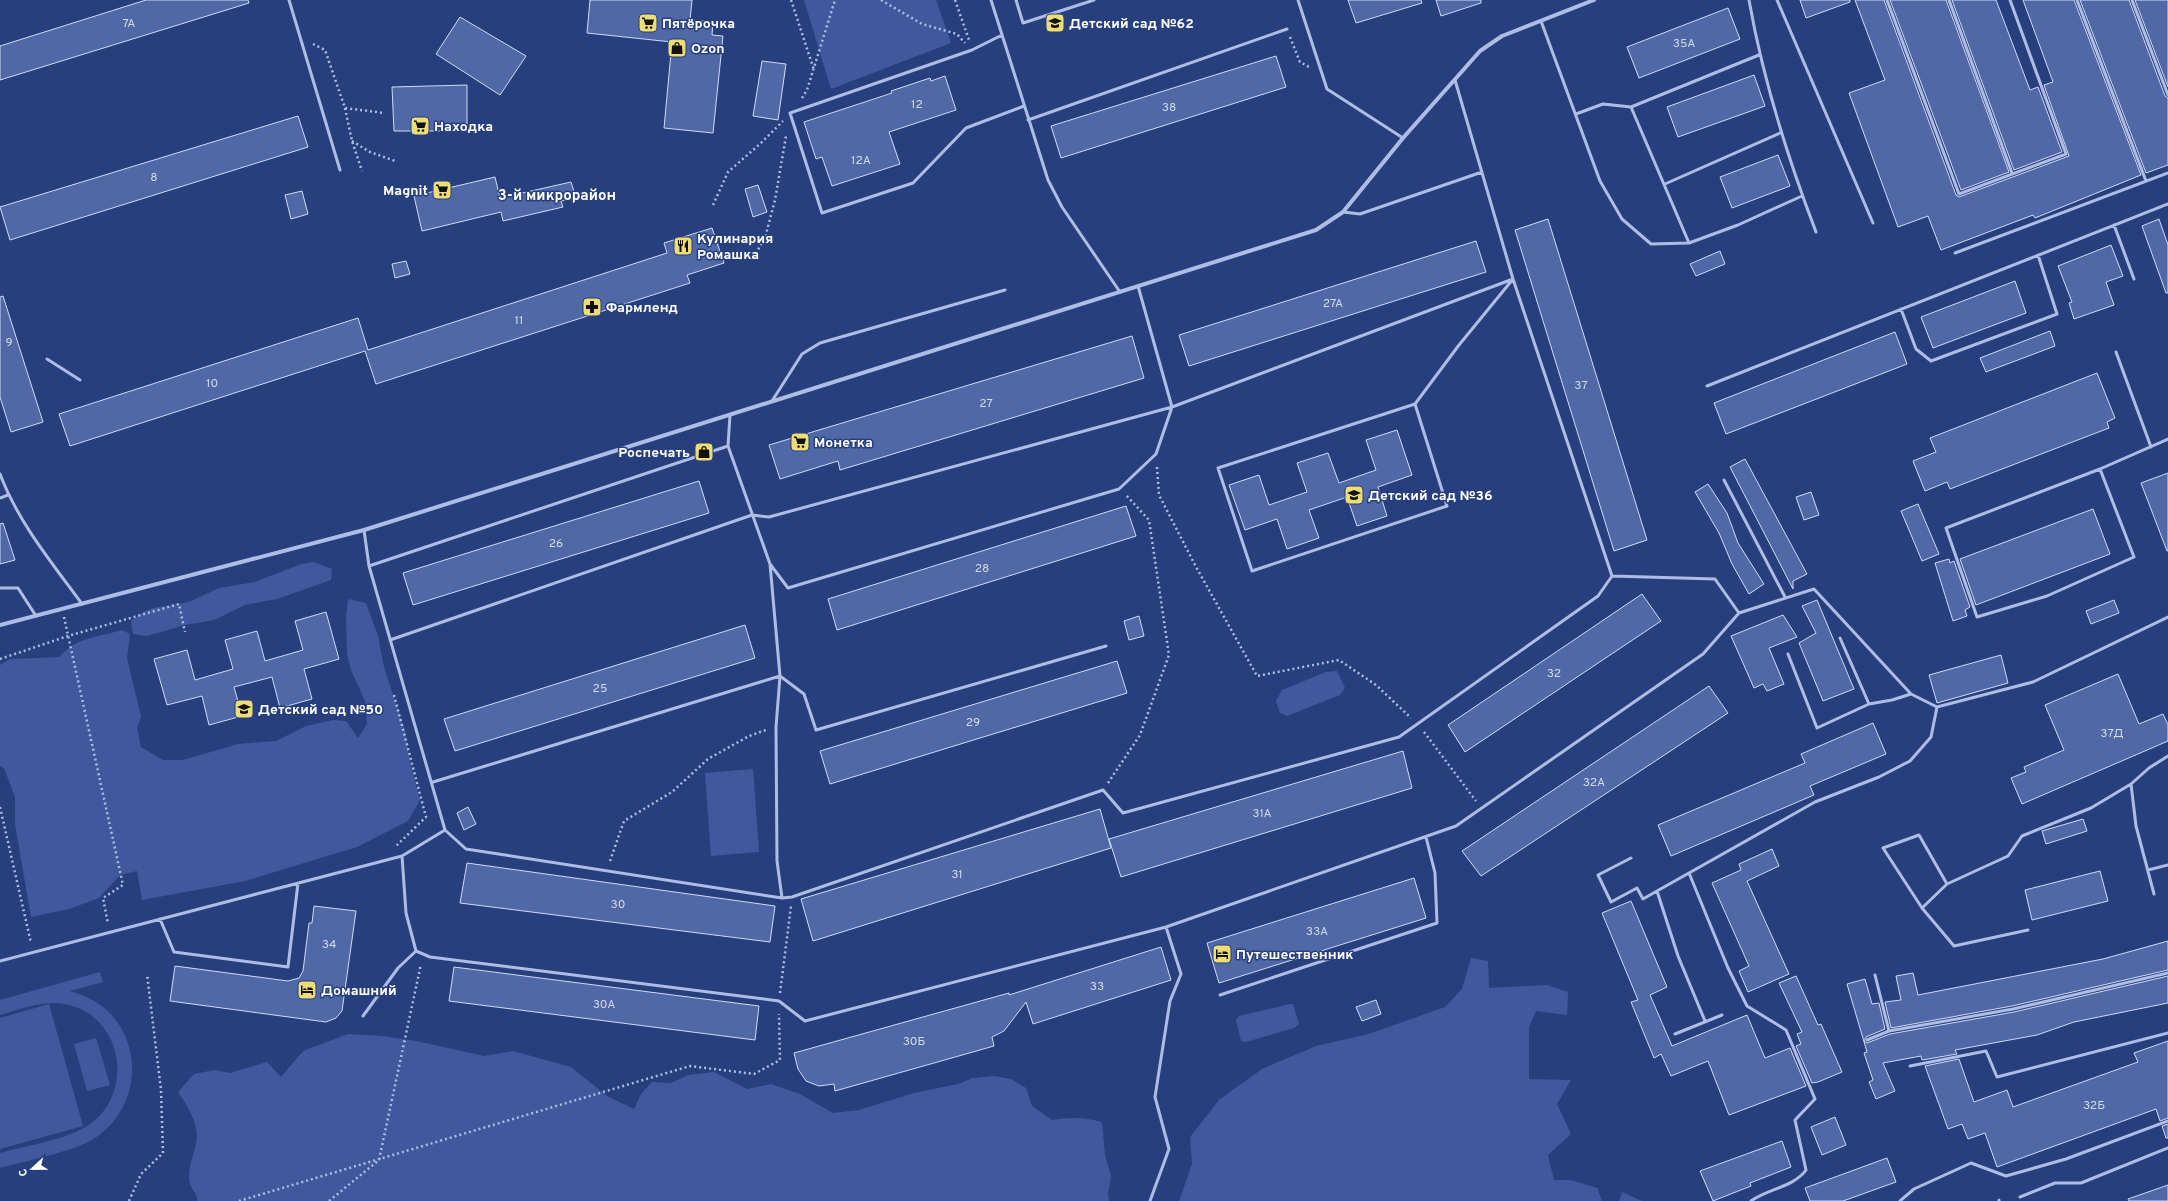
<svg xmlns="http://www.w3.org/2000/svg" width="2168" height="1201" font-family="Overpass,sans-serif">
<style>
.green{fill:#40599d}
.building{fill:#5069a6;stroke:#d0dbf4}
.lines{fill:none;stroke-linecap:round;stroke-linejoin:round}
.path{stroke:#aebde5;stroke-width:2.5;stroke-dasharray:2 3;stroke-linecap:butt}
.lane{stroke:#aebde5;stroke-width:3}
.street{stroke:#aebde5;stroke-width:4}
.labels{text-anchor:middle;stroke-width:3;stroke-linejoin:round;paint-order:stroke}
.number-label{font-size:12px;fill:#d3dae9}
.poi-label{font-size:14px;font-weight:bold;fill:#fff;stroke:#283f7e;text-anchor:start}
.neighbourhood-label{font-size:15px;font-weight:bold;fill:#fff;stroke:#283f7e}
</style>
<rect width="100%" height="100%" fill="#283f7e"/>
<!-- green -->
<path class="green" d="M804 0H936L951 43 831 89Z
M314 562 332 569 331 580 277 599 245 605 214 620 185 625 147 636 133 634 131 621 143 612 153 608 189 602 219 588 255 582 301 564Z
M348 599 366 603 378 636 384 667 405 731 411 766 420 800 408 821 357 847 245 881 142 900 137 871 120 875 99 898 69 909 31 917 15 824V797L4 768 0 766V665L10 659 60 657C75 637 100 637 122 630L130 634 127 658 141 717 137 728 141 747 163 760H183L238 744 276 741 306 726 333 720 346 721 358 738 367 724 365 701 351 670 347 654 346 616Z
M1337 671 1345 688 1340 695 1287 716 1280 713 1276 701 1282 690 1326 672Z
M753 769 759 852 711 856 705 773Z
M1471 958 1488 961 1489 988 1547 985 1568 992 1567 1015 1536 1011 1529 1027V1079L1571 1080 1557 1104 1571 1134 1548 1155 1554 1180H1571L1597 1188 1602 1200 1600 1201H1179L1192 1164 1190 1137 1219 1100 1262 1069 1316 1046 1369 1034 1445 1007 1462 989Z
M100 972 103 982 70 991C82 995 93 999 103 1007 144 1040 141 1105 98 1136 75 1152 28 1160 0 1168V1153C25 1146 70 1139 90 1124 135 1092 123 1015 65 1004 43 1000 21 1009 0 1015V1000Z
M49 1004 83 1126 0 1149V1018Z
M1290 1004H1293L1299 1024 1294 1028 1246 1042 1241 1041 1236 1020 1239 1016Z
M348 1034 382 1036 416 1041 484 1056 513 1051 571 1067 607 1096 634 1109 641 1094 652 1082 671 1083 688 1075 714 1072 747 1089 771 1084 800 1094 833 1113 859 1110 914 1093 958 1084 973 1078 995 1076 1011 1079 1026 1088 1032 1106 1052 1120C1070 1117 1084 1117 1102 1122L1105 1155 1111 1176 1108 1194 1109 1201H197C198 1194 192 1190 190 1184 187 1170 193 1157 196 1144 200 1126 188 1106 178 1092L194 1074 215 1070 230 1073 267 1062 281 1077 303 1051Z
M96 1038 110 1085 87 1091 74 1044Z
M1622 1192 1642 1201H1619Z"/>
<!-- building -->
<path class="building" d="M146 0H248L249 3 0 80V46Z
M590 0H692L690 20 713 22 712 35 723 36 713 133 664 128 672 42 587 33Z
M1348 0H1421L1422 3 1356 23Z
M1436 0H1481V3L1441 16Z
M1800 0H1850V2L1806 18Z
M1855 0H1884L1956 195 1959 197 2069 156 2044 85 2053 82 2023 0H2074L2141 175 2035 218 2033 215 1941 250 1928 216 1898 227 1849 93 1885 80Z
M1890 0H1946L2009 172 1961 190Z
M1952 0H1996L2030 90 2038 87 2062 152 2014 170Z
M2080 0H2129L2165 96 2168 98V165L2146 173Z
M2135 0H2168V87Z
M1728 8 1740 39 1639 78 1627 47Z
M460 17 526 56 500 95 436 54Z
M1276 56 1286 87 1061 158 1051 126Z
M762 61 786 64 778 120 753 116Z
M1754 75 1765 106 1678 137 1667 107Z
M945 76 956 110 889 132 900 164 832 186 822 157 816 159 804 122 892 93 891 91 930 78 931 81Z
M467 85V131H394L392 87Z
M298 116 308 147 10 240 0 207Z
M1778 155 1790 186 1732 208 1720 177Z
M495 177 500 198 571 182 576 198 561 201 563 207 503 221 501 212 422 231 414 196Z
M758 185 767 212 753 217 745 189Z
M302 191 308 214 291 219 285 195Z
M1548 219 1647 540 1614 551 1515 230Z
M2159 219 2168 245V293H2166L2142 226Z
M712 228 724 263 687 275 690 283 376 384 365 351 70 446 59 414 358 318 368 350 667 253 664 243Z
M1476 241 1486 272 1189 366 1179 335Z
M2111 245 2123 276 2106 282 2114 305 2074 319 2069 303 2072 302 2058 266Z
M1720 251 1725 264 1696 276 1690 264Z
M406 261 410 274 395 278 392 264Z
M2015 281 2026 313 1933 348 1921 317Z
M3 296 43 422 11 432 0 397V297Z
M2050 331 2055 346 1986 372 1980 358Z
M1895 332 1907 364 1726 434 1714 403Z
M1132 336 1144 378 840 470 838 461 780 479 769 445Z
M2097 373 2115 418 2107 422 2109 428 1950 489 1947 482 1925 491 1913 461 1936 452 1930 438Z
M1397 430 1412 475 1378 487 1387 516 1357 526 1347 497 1309 510 1319 538 1287 549 1277 519 1245 530 1229 485 1259 475 1269 505 1307 492 1297 463 1328 453 1339 483 1376 470 1366 440Z
M1745 459 1807 574 1793 581V589L1730 467Z
M2168 473V551H2167L2141 483Z
M699 481 709 513 413 605 403 573Z
M1708 484 1727 513 1738 543 1764 584 1749 594 1732 564 1719 533 1695 492Z
M1811 492 1819 515 1804 520 1796 497Z
M1918 504 1939 554 1922 561 1901 511Z
M1126 506 1136 536 837 630 828 599Z
M2093 509 2110 554 1976 605 1960 559Z
M3 523 15 560 0 564V524Z
M1949 559 1950 563 1954 561 1970 607 1965 610 1967 616 1953 621 1935 563Z
M1642 594 1661 621 1465 752 1448 725Z
M1817 600 1854 689 1823 701 1799 643 1816 633 1802 606Z
M2114 600 2119 613 2091 624 2086 611Z
M326 612 339 659 304 669 312 699 280 708 272 677 234 687 242 716 209 725 202 696 167 705 154 659 187 650 195 680 233 669 225 640 257 631 265 661 303 650 295 621Z
M1783 615 1797 637 1769 648 1784 684 1767 691 1763 684 1754 688 1731 636Z
M1139 616 1144 636 1129 640 1124 621Z
M745 625 755 658 455 751 444 719Z
M2001 655 2008 683 1937 703 1929 675Z
M1117 661 1127 693 830 784 820 751Z
M2118 674 2139 724 2163 714 2168 725V741L2022 804 2011 778 2026 772 2024 767 2064 750 2045 705Z
M1709 686 1728 713 1481 876 1462 851Z
M1873 723 1886 754 1810 786 1814 795 1671 856 1658 825 1805 763 1801 754Z
M1403 751 1412 788 1121 877 1109 839Z
M468 807 476 824 464 830 457 813Z
M1100 809 1111 848 813 941 801 899Z
M2083 819 2087 831 2046 844 2042 831Z
M1772 849 1779 866 1747 881 1789 974 1748 992 1739 971 1749 966 1712 883 1741 870 1739 864Z
M467 863 775 906 770 942 460 903Z
M2100 871 2108 901 2032 920 2025 890Z
M1414 878 1426 918 1219 983 1207 943Z
M1631 901 1667 987 1650 995 1672 1046 1747 1015 1765 1058 1790 1048 1806 1086 1729 1115 1708 1061 1671 1076 1661 1054 1654 1058 1631 1002 1638 1000 1602 913Z
M314 906 356 911 342 1011 336 1018 326 1022 170 1001 175 966 288 981 299 978 303 971 309 923H312Z
M2168 941V970L2012 1006 1891 1028 1885 1002 1901 1000 1896 976 1913 973 1918 995 2103 959Z
M1161 947 1171 980 1033 1024 1026 1002 1004 1031 992 1037 994 1046 835 1091 834 1084 819 1086 806 1081 798 1069 794 1053 1009 993V995Z
M454 967 759 1006 755 1040 449 1001Z
M1796 976 1818 1025 1821 1024 1842 1072 1818 1082 1812 1083 1796 1046 1801 1044 1797 1034 1802 1032 1779 983Z
M2168 976V1003L2074 1022 2037 1035 1955 1050 1957 1054 1922 1060 1921 1056 1883 1063 1895 1091 1876 1099 1869 1082 1873 1080 1864 1053 1867 1052 1847 984 1865 979 1872 1004 1879 1003 1885 1029 1866 1037 1864 1041 1867 1043 1890 1034 2014 1012Z
M1376 1000 1381 1014 1362 1021 1356 1007Z
M2168 1041V1118L2160 1121 2156 1109 1997 1167 1985 1133 1968 1139 1962 1124 1948 1129 1925 1066 1959 1059 1974 1102 2007 1090 2013 1107 2138 1062 2134 1053Z
M1835 1117 1846 1145 1822 1155 1811 1127Z
M2168 1124V1138H2166L2162 1126Z
M1782 1141 1791 1167 1750 1183 1751 1186 1713 1201 1700 1171Z
M1887 1158 1896 1182 1843 1201H1810L1805 1188Z
M2168 1185V1201H2129L2128 1199Z"/>
<g class="lines">
<!-- path -->
<path class="path" d="M791 0 814 70
M881 0 922 24 957 34 965 43
M955 0 969 40
M1290 37 1300 62 1309 67
M313 44 325 50 345 108 384 113
M802 98 807 90 835 0
M345 108 352 141 362 171
M352 141 370 152 395 161
M713 205 728 172 761 143 783 121
M753 258 765 238 775 200 786 136
M1157 467 1159 495 1195 565 1257 676 1339 660 1376 685 1411 718
M64 617 123 885 103 898 108 924
M0 659 68 636 179 604 185 632
M394 695 426 817 395 847
M1424 732 1476 801
M1108 783 1140 735 1169 655 1149 520 1126 495
M0 807 31 943
M610 861 624 821 672 792 708 759 749 736 766 730
M780 993 791 906
M129 1201 141 1174 163 1153 161 1090 147 974
M239 1201 690 1066 754 1074 780 1060 779 1014
M329 1201 379 1160 421 964"/>
<!-- lane -->
<path class="lane" d="M289 0 340 170
M991 0 1048 180 1062 207 1120 292
M1016 0 1023 23 1094 0
M1298 0 1327 89 1403 138
M1749 0C1763 80 1787 156 1816 232
M1777 0 1873 223
M1887 0 1959 194 2066 154 2010 0
M1949 0 2012 173
M2077 0 2146 181
M2132 0 2168 95
M1541 21 1600 181 1622 219 1651 244 1689 243 1738 225 1802 196
M1002 35 972 50 790 113 822 213 913 183 966 128 1024 106
M1455 80 1513 279 1612 576 1715 579 1739 613
M1631 107 1689 243
M1576 114 1603 104 1631 107 1759 55
M1028 120 1287 29
M1665 184 1780 133
M1343 212 1360 214 1482 172
M2114 225 2134 279
M1955 253 2168 173
M1901 309 1916 349 1931 361 2057 314 2038 255
M2116 352 2151 447
M47 359 80 380
M1707 386 2168 204
M772 401 802 354 820 343 1005 290
M730 415 728 446 770 564 780 676 776 727 777 861 782 898
M2100 469 1946 528 1977 617 2047 596 2134 557 2100 469 2168 439
M0 474C18 522 52 563 82 604
M1724 480 1785 597
M0 498 8 495
M364 530 369 566 445 830 402 856 406 913 416 951 430 957 779 1001 805 1021 1166 927 1456 826 1703 654 1739 613 1814 589 1911 694 1937 707 2033 682 2168 617
M770 564 788 588 1119 489 1156 454 1172 407 1138 286
M369 566 728 446
M0 588H18L36 616
M1840 638 1869 704
M390 640 752 515 769 517 1172 407 1513 279 1459 345 1415 404 1447 506 1252 571 1218 468 1415 404
M1788 654 1817 728 1869 704 1892 700 1911 694
M433 782 780 676 804 694 816 730 1106 646
M445 830 466 849 782 898 792 897 1103 790 1123 813 1399 737 1598 596 1612 576
M1631 858 1598 875 1611 902 1637 888 1643 899 1657 891
M2148 870 2168 865
M1689 873 1657 891 1678 956 1705 1021
M1947 884 1919 835 1883 848 1922 908 1954 946 2028 930
M2154 894 2136 826 2131 784 2149 768 2168 756
M1922 908 1947 884 2008 856 2022 836 2091 808 2131 784
M160 919 174 952 288 967 298 883
M0 961 402 856
M1875 975 1889 1031
M1220 995 1437 923 1435 873 1426 837
M363 1016 398 968 416 951
M1675 1034 1722 1015
M1867 1040 1889 1031 2013 1009 2168 973
M1910 1066 1986 1051 1997 1077 2168 1033
M2020 1197 2055 1183H2081L2168 1148
M1150 1201 1169 1149 1155 1097 1170 1001 1181 974 1166 927
M1751 1201C1767 1189 1794 1187 1806 1170L1795 1120 1815 1099 1786 1030 1747 1006 1728 968 1689 873 1815 802 1879 777 1910 761 1931 737 1937 707
M1900 1201 1914 1189 1971 1163 2006 1176 2066 1159 2168 1121
M1999 1201V1200"/>
<!-- street -->
<path class="street" d="M0 625 364 530 1316 230 1343 212 1403 138 1480 51 1502 36 1594 0"/>
</g>
<!-- icons -->
<defs>
<symbol id="supermarket-square" viewBox="-11 -11 22 22"><rect x="-9" y="-9" width="18" height="18" rx="4" fill="#ecde74" stroke="#283f7e"/><path d="M-6-5.5h2.5l.6 2H6L4.5 2H-2.5L-4.4-4H-6ZM-1.5 3.2a1.3 1.3 0 1 0 .1 0ZM3 3.2a1.3 1.3 0 1 0 .1 0Z" fill="#111"/></symbol>
<symbol id="school-square" viewBox="-11 -11 22 22"><rect x="-9" y="-9" width="18" height="18" rx="4" fill="#ecde74" stroke="#283f7e"/><path d="M0-5L7-2L0 1L-7-2ZM-4 1L0 2.5L4 1V4Q0 6-4 4Z" fill="#111"/></symbol>
<symbol id="shop-square" viewBox="-11 -11 22 22"><rect x="-9" y="-9" width="18" height="18" rx="4" fill="#ecde74" stroke="#283f7e"/><path d="M-5-2.5h2.3a2.7 3.5 0 0 1 5.4 0H5L5.5 6h-11ZM-1.5-2.5h3a1.5 2.3 0 0 0-3 0Z" fill="#111"/></symbol>
<symbol id="restaurant-square" viewBox="-11 -11 22 22"><rect x="-9" y="-9" width="18" height="18" rx="4" fill="#ecde74" stroke="#283f7e"/><path d="M-5-6h1v4h1v-4h1v4h1v-4h1v5L-1.5 .5V6h-2V.5L-5-1ZM5-6V6H3V1.5H1.5Q1.5-4 5-6Z" fill="#111"/></symbol>
<symbol id="pharmacy-square" viewBox="-11 -11 22 22"><rect x="-9" y="-9" width="18" height="18" rx="4" fill="#ecde74" stroke="#283f7e"/><path d="M-2-6h4v4h4v4h-4v4h-4v-4h-4v-4h4Z" fill="#111"/></symbol>
<symbol id="hotel-square" viewBox="-11 -11 22 22"><rect x="-9" y="-9" width="18" height="18" rx="4" fill="#ecde74" stroke="#283f7e"/><path d="M-6-4.5h1.5V1H6V5H4.5V3h-9V5H-6ZM-4 0a1.8 1.8 0 1 1 3.6 0ZM.5 0V-2.5h3Q6-2.5 6 0Z" fill="#111"/></symbol>
</defs>
<g fill-rule="evenodd">
<use href="#supermarket-square" x="637" y="12" width="22" height="22"/>
<use href="#school-square" x="1044" y="12" width="22" height="22"/>
<use href="#shop-square" x="666" y="37" width="22" height="22"/>
<use href="#supermarket-square" x="409" y="115" width="22" height="22"/>
<use href="#supermarket-square" x="431" y="179" width="22" height="22"/>
<use href="#restaurant-square" x="672" y="235" width="22" height="22"/>
<use href="#pharmacy-square" x="581" y="296" width="22" height="22"/>
<use href="#supermarket-square" x="789" y="431" width="22" height="22"/>
<use href="#shop-square" x="693" y="441" width="22" height="22"/>
<use href="#school-square" x="1343" y="484" width="22" height="22"/>
<use href="#school-square" x="233" y="698" width="22" height="22"/>
<use href="#hotel-square" x="1211" y="943" width="22" height="22"/>
<use href="#hotel-square" x="296" y="979" width="22" height="22"/>
</g>
<g class="labels">
<!-- number labels -->
<g class="number-label">
<text x="129" y="27">7А</text>
<text x="1684" y="47">35А</text>
<text x="917" y="108">12</text>
<text x="1169" y="111">38</text>
<text x="861" y="164">12А</text>
<text x="154" y="181">8</text>
<text x="1333" y="307">27А</text>
<text x="519" y="324">11</text>
<text x="9" y="346">9</text>
<text x="212" y="387">10</text>
<text x="1581" y="389">37</text>
<text x="986" y="407">27</text>
<text x="556" y="547">26</text>
<text x="982" y="572">28</text>
<text x="1554" y="677">32</text>
<text x="600" y="692">25</text>
<text x="973" y="726">29</text>
<text x="2112" y="737">37Д</text>
<text x="1594" y="786">32А</text>
<text x="1262" y="817">31А</text>
<text x="957" y="878">31</text>
<text x="618" y="908">30</text>
<text x="1317" y="935">33А</text>
<text x="329" y="948">34</text>
<text x="1097" y="990">33</text>
<text x="604" y="1008">30А</text>
<text x="914" y="1045">30Б</text>
<text x="2094" y="1109">32Б</text>
</g>
<!-- poi labels -->
<g class="poi-label">
<text x="662" y="28">Пятёрочка</text>
<text x="1069" y="28">Детский сад №62</text>
<text x="691" y="53">Ozon</text>
<text x="434" y="131">Находка</text>
<text x="428" y="195" text-anchor="end">Magnit</text>
<text x="697" y="243">Кулинария<tspan x="697" dy="16">Ромашка</tspan></text>
<text x="606" y="312">Фармленд</text>
<text x="814" y="447">Монетка</text>
<text x="690" y="457" text-anchor="end">Роспечать</text>
<text x="1368" y="500">Детский сад №36</text>
<text x="258" y="714">Детский сад №50</text>
<text x="1236" y="959">Путешественник</text>
<text x="321" y="995">Домашний</text>
</g>
<!-- neighbourhood labels -->
<g class="neighbourhood-label">
<text x="557" y="200">3-й микрорайон</text>
</g>
</g>
<!-- north arrow -->
<g transform="translate(32 1169) rotate(248)" stroke="#283f7e" stroke-width="3" paint-order="stroke">
<path d="M0-3L7 15L0 10L-7 15Z" fill="#ffffff"/>
<text y="-6" font-size="11" font-weight="bold" text-anchor="middle" fill="#ffffff">С</text>
</g>
</svg>
